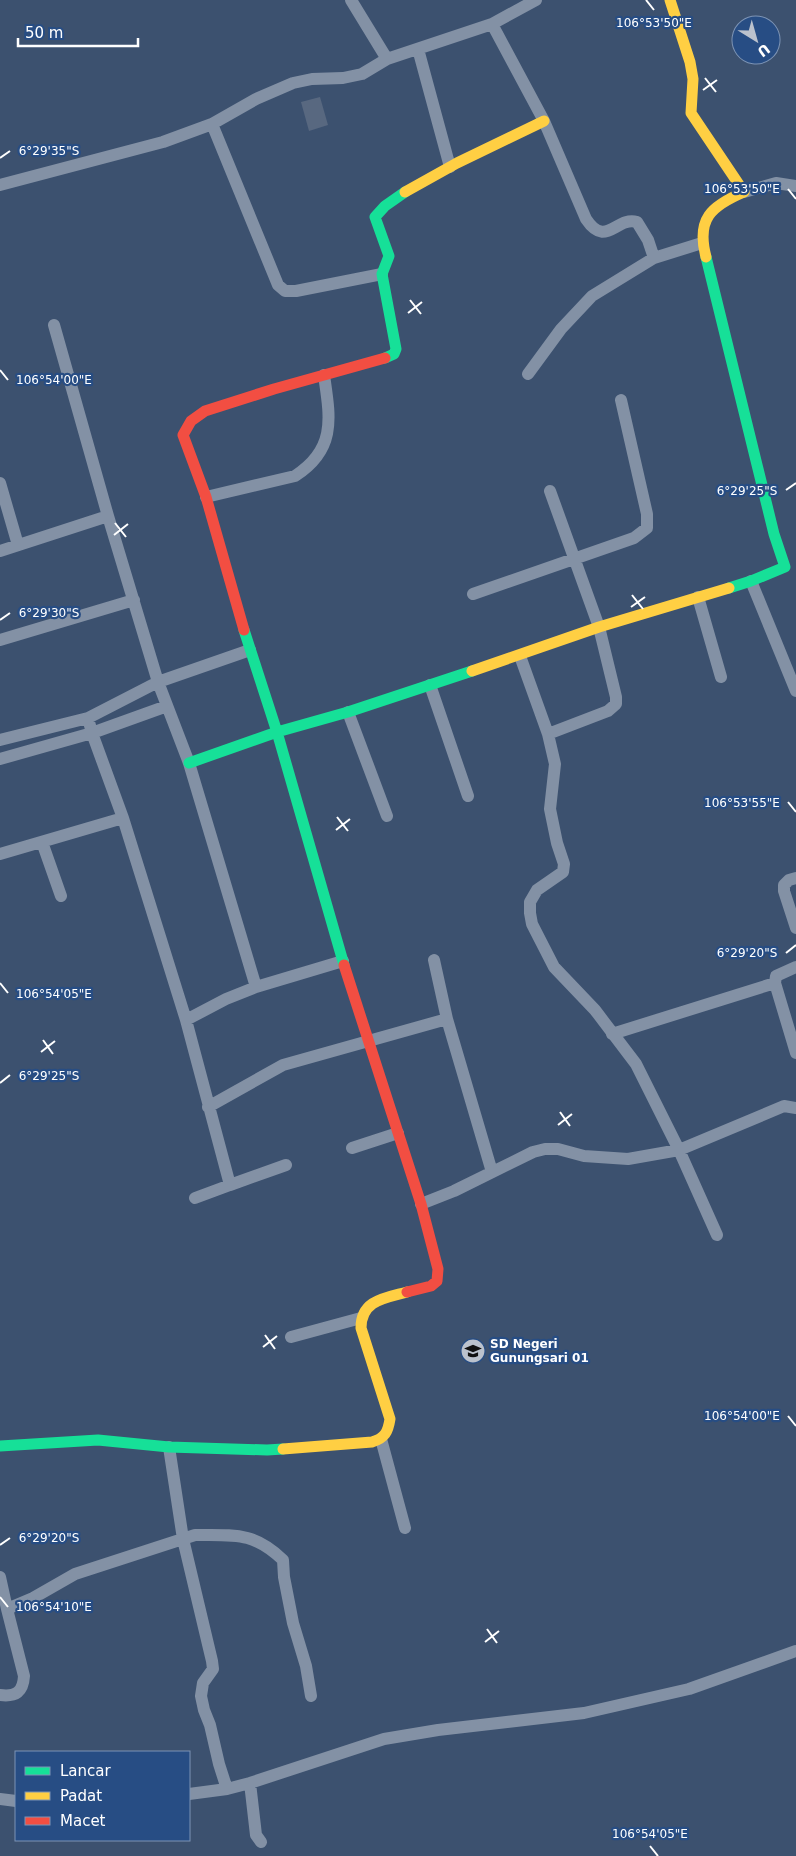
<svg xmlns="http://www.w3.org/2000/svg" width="796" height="1856" font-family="'DejaVu Sans',sans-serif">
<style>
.building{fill:#586880}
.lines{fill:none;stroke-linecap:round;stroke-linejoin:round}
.street{stroke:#8391a5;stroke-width:12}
.fast{stroke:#16e098;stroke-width:11}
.slow{stroke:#ffcf43;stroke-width:11}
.jam{stroke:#f24e42;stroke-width:11}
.ticks{fill:none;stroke:#fff;stroke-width:2}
.labels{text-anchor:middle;stroke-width:4.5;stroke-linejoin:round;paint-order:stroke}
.poi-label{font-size:12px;font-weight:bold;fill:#fff;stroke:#274d84;text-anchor:start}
.ticks-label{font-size:12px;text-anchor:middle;fill:#fff;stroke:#274d84;stroke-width:4.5;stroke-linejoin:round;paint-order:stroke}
</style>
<rect width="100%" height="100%" fill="#3c516f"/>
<!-- building -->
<path class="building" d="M320 97 328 125 309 131 301 102Z"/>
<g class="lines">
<!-- street -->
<path class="street" d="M351 0 387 59
M492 24 544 121 586 219C606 249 616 216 637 222L648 240 654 258 702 243
M418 49 450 167
M212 124 278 285 285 291H296L382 274
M0 185 163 142 212 124 256 99 293 83 312 79 343 78 362 74 387 59 492 24 536 0
M744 192 776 183 796 186
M54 325 108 516 158 682 189 763 256 987
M528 374 561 329 592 296 654 258
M0 483 18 545
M206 497 295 476C337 449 330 417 324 375
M0 551 108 516
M751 581 796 691
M473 594 634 538 647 528V514L621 400
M698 597 721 677
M0 640 134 600
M520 656 548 734 555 764 550 809 557 843 564 864 563 872 537 890 530 902V913L532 924 554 967 595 1010 636 1064 679 1150 717 1235
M430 685 468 796
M348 712 387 816
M88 718 92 733 123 818 186 1020 230 1185 195 1198
M548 734 608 711 616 704V697L599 627 550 491
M0 740 88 718 158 682 250 650
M0 759 92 733 167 706
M42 842 61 896
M0 854 123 818
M796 878 789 880 784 885V891L796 928
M434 960 447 1019
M796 967 776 976 775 983 796 1053
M186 1020 226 999 256 987 343 961
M612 1034 775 983
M208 1107 283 1065 447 1019 492 1172
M352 1148 398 1133
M230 1185 286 1165
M421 1204 454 1191 533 1152 545 1149H558L584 1156 628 1159 679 1150 784 1106 796 1108
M291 1337 361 1318
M381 1439 405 1528
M169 1447 183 1539 212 1661 213 1669 203 1683 201 1696 204 1710 210 1725 219 1764 227 1789
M0 1577 7 1609
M0 1695C16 1697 23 1692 24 1676L7 1609 33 1598 75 1574 195 1535H200C237 1535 255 1533 283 1560L284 1577 293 1623 306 1666 311 1696
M250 1783 256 1835 261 1842
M189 1794 227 1789 250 1783 384 1739 438 1730 584 1713 689 1689 796 1651
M0 1799 16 1801"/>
<!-- fast -->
<path class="fast" d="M706 257 774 534 785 567 751 581 729 588
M385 358 394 354 396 349 382 274 389 256 375 217 385 206 405 192
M244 630 277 732 344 965
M189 763 277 732 348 712 472 671
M0 1446 98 1440 169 1447 267 1450 283 1449"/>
<!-- slow -->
<path class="slow" d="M670 0 690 62 693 79 691 113 744 192C711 206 696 219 706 257
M405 192 457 163 544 121
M472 671 599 627 729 588
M283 1449 372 1442C385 1438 388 1432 390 1419L361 1328C361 1300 385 1298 407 1292"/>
<!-- jam -->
<path class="jam" d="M244 630 206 497 183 435 191 421 205 411 274 389 385 358
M344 965 421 1204 438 1269 437 1281 431 1286 407 1292"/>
</g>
<!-- ticks -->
<path class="ticks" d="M646 0 654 10M705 78 716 92M703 90 717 80M0 158 10 151M788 189 796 199M410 300 421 314M408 313 422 302M0 370 8 380M786 490 796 483M115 523 126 537M114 535 128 524M632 595 643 609M631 607 645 597M0 620 10 613M788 802 796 812M337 817 348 831M336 830 350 819M786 953 796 945M0 983 8 993M43 1040 53 1054M41 1052 55 1041M0 1083 10 1075M560 1112 570 1126M558 1125 572 1114M265 1335 275 1349M263 1347 277 1336M788 1416 796 1426M0 1545 10 1538M0 1597 8 1607M487 1629 497 1643M485 1642 499 1631M650 1846 658 1856"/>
<!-- icons -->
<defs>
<symbol id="school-disc" viewBox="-11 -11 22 22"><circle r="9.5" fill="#bbc2cd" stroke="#274d84"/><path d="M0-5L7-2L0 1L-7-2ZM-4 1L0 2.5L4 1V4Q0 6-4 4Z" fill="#111"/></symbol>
</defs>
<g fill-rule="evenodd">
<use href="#school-disc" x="459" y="1337" width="28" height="28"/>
</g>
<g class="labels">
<!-- poi labels -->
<g class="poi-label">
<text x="490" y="1348">SD Negeri<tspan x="490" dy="14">Gunungsari 01</tspan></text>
</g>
</g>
<g class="ticks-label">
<text x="654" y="27">106°53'50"E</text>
<text x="49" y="155">6°29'35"S</text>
<text x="742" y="193">106°53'50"E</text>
<text x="54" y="384">106°54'00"E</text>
<text x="747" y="495">6°29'25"S</text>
<text x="49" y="617">6°29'30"S</text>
<text x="742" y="807">106°53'55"E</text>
<text x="747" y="957">6°29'20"S</text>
<text x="54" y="998">106°54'05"E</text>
<text x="49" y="1080">6°29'25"S</text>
<text x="742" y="1420">106°54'00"E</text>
<text x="49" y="1542">6°29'20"S</text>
<text x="54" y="1611">106°54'10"E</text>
<text x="650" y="1838">106°54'05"E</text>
</g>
<!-- legend -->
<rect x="15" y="1751" width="175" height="90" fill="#274d84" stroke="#7d94b5"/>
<rect x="25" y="1767" width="25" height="8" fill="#16e098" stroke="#7d94b5"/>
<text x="60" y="1776" font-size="15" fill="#ffffff">Lancar</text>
<rect x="25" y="1792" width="25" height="8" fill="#ffcf43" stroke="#7d94b5"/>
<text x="60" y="1801" font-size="15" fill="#ffffff">Padat</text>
<rect x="25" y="1817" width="25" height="8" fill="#f24e42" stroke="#7d94b5"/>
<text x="60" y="1826" font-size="15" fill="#ffffff">Macet</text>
<!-- north arrow -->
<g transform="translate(756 40) rotate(143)"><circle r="24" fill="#274d84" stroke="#7d94b5"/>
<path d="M0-4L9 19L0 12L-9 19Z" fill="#bbc2cd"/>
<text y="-8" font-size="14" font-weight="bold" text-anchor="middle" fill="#ffffff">U</text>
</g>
<!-- scale -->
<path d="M18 38v8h120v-8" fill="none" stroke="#ffffff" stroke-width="2.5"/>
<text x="25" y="38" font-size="15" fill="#ffffff" stroke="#274d84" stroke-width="4" paint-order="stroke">50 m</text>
</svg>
